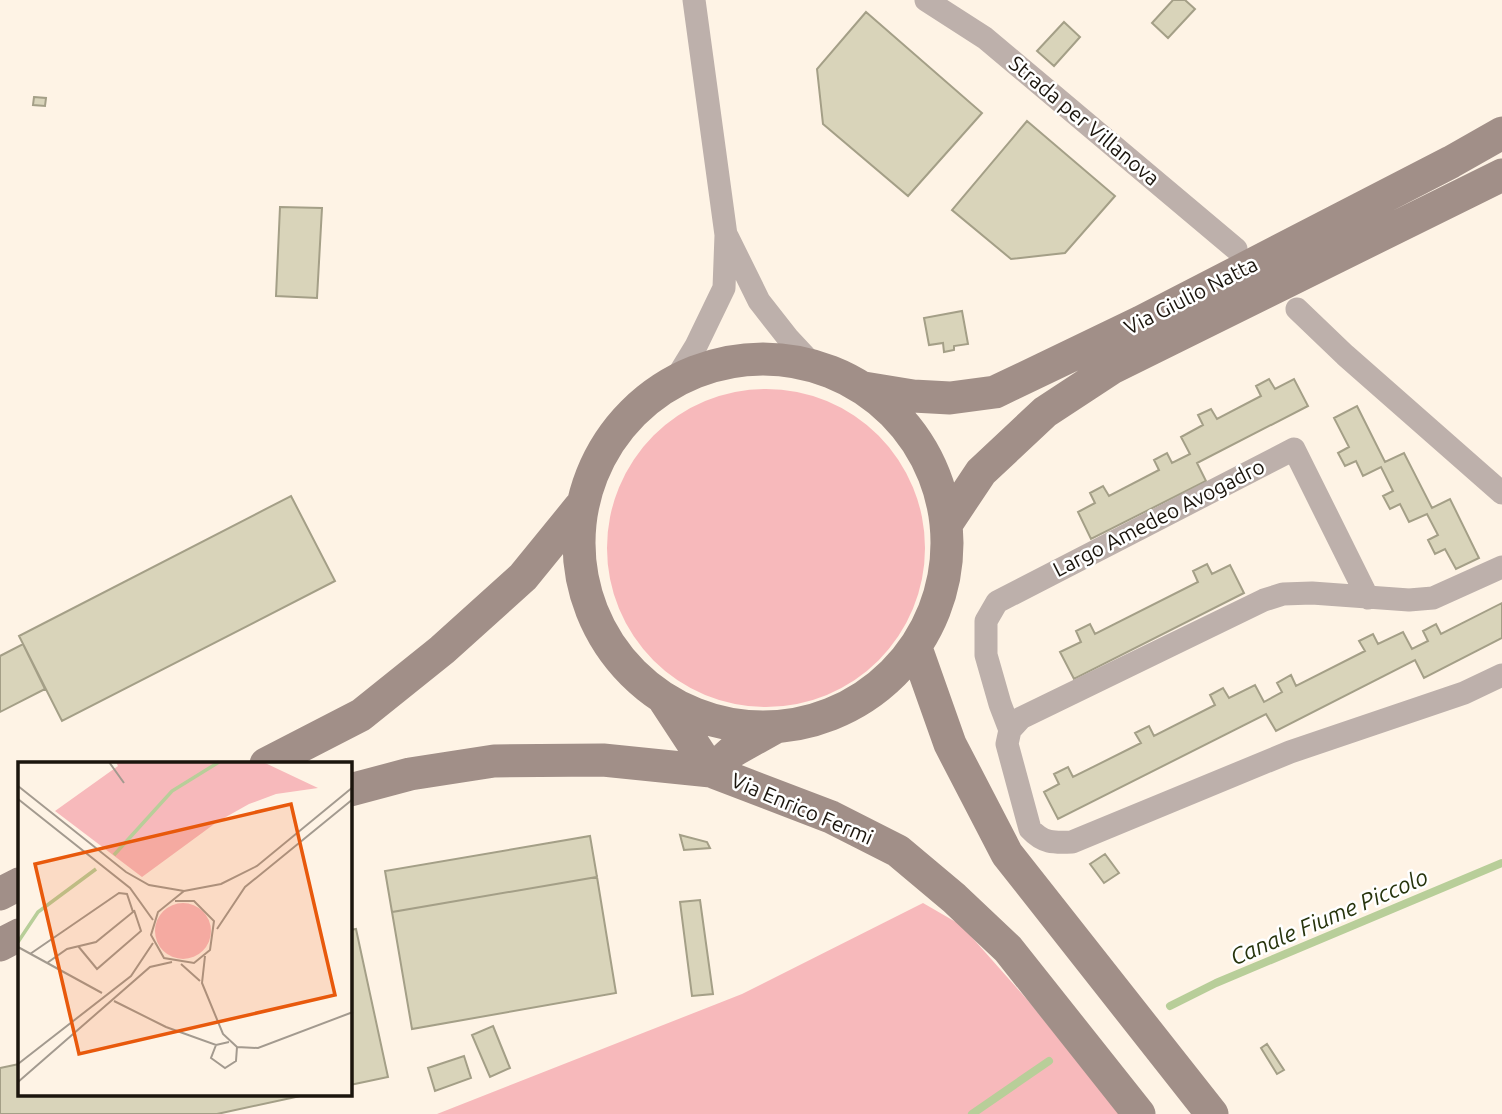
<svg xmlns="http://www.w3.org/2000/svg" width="1502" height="1114" font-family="Ubuntu,sans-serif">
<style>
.green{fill:#f7b9bb}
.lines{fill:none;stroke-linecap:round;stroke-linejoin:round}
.stream{stroke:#b8ce99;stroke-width:8}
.building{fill:#d9d4ba;stroke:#a49f87;stroke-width:2}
.street{stroke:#bdb0ab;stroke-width:23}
.secondary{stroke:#a18f88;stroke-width:33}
.labels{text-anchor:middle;stroke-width:5;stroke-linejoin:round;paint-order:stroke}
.street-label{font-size:21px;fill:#1b150d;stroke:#fff}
.water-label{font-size:23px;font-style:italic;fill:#27340d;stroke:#fff}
.inset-river{fill:none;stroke:#b8ce99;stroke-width:3.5}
.inset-road{fill:none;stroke:#a39a8f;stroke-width:2}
.view{fill:#e8590c;fill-opacity:0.15;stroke:#e8590c;stroke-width:3.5}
.inset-edge{fill:none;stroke:#1b150d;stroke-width:3.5}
</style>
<rect width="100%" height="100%" fill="#fef3e5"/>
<!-- green -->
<path class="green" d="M607 548a159 159 0 1 1 318 0a159 159 0 1 1-318 0Z
M923 903 961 925 1031 1004 1119 1114H437L742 994Z"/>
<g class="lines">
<!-- stream -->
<path class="stream" d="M1170 1006 1216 983 1502 863
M972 1114 1049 1061"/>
</g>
<!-- building -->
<path class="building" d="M1173 0H1185L1195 9 1168 38 1152 23Z
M866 12 982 113 908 196 823 124 817 69Z
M1064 22 1080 37 1054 66 1037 51Z
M34 97 46 98 45 106 33 105Z
M1027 121 1115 196 1065 253 1011 259 952 210Z
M280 207 322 208 317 298 276 296Z
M962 311 968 344 954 346V350L944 352 943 343 929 345 924 318Z
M1269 379 1275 389 1294 379 1308 406 1197 463 1206 481 1091 539 1078 512 1095 503 1090 493 1103 486 1109 496 1159 470 1154 460 1167 453 1172 463 1190 454 1181 437 1203 425 1198 415 1211 409 1217 419 1261 396 1256 386Z
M1357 406 1385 462 1404 453 1432 508 1450 499 1479 558 1456 569 1445 549 1435 554 1428 540 1438 535 1427 514 1409 522 1400 504 1390 509 1383 496 1393 491 1381 467 1363 476 1356 461 1345 466 1338 453 1349 447 1334 418Z
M291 496 335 581 62 721 19 636Z
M1207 564 1212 574 1230 565 1244 593 1074 679 1060 652 1081 642 1076 631 1090 624 1095 634 1198 582 1193 571Z
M1502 603V638L1424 678 1415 660 1276 731 1266 714 1058 819 1044 792 1059 784 1054 774 1068 767 1073 777 1141 743 1135 733 1149 726 1154 736 1215 705 1210 695 1223 688 1229 698 1255 685 1264 702 1282 692 1277 683 1291 675 1296 686 1365 651 1359 641 1373 634 1378 644 1403 632 1412 649 1428 641 1423 631 1436 624 1441 634Z
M23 644 45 689 0 712V656Z
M680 835 707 842 710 848 684 850Z
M590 836 597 877 392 912 385 871Z
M1105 854 1119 873 1104 883 1090 864Z
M597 877 616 993 412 1029 392 912Z
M700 900 713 994 692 996 680 902Z
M356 929 388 1077 350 1085V930Z
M493 1026 510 1068 490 1077 472 1035Z
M1267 1044 1284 1070 1277 1074 1261 1048Z
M464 1056 471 1078 435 1091 428 1068Z
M19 1064V1095H305L217 1114H0V1068Z"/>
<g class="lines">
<!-- street -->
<path class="street" d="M926 0 985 38 1236 249
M728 238 759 301 788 338 816 368
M1297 309 1345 355 1502 493
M674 382 696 346 724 288 726 235 694 0
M1502 567 1433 598 1409 600 1312 593 1283 594 1264 600 1021 718 1010 730 1007 744 1030 829C1043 843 1053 843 1072 842L1290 752 1464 693 1502 675
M1010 730 1000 704 986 655V621L997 602 1294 449 1368 598"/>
<!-- secondary -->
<path class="secondary" d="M579 543a184 184 0 1 1 368 0a184 184 0 1 1-368 0Z
M864 388 913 396 950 398 995 392 1141 322 1451 162 1502 133
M947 523 981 472 1045 412 1112 368 1502 175
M916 648 950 744 1007 854 1212 1114
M665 701 711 771
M266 764 361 715 442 650 523 577 580 507
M711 771 733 751 774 728
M350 790 410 774 494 761 603 760 711 771 831 817 898 851 954 898 1008 949 1139 1114
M0 894 19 884
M0 945 19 935"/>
</g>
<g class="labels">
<!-- street labels -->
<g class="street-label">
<text transform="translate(1084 121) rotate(40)" y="7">Strada per Villanova</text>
<text transform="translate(1191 296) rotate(-27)" y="7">Via Giulio Natta</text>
<text transform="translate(1159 518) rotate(-27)" y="7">Largo Amedeo Avogadro</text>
<text transform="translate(802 809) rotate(23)" y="7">Via Enrico Fermi</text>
</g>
<!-- water labels -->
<g class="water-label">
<text transform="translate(1329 917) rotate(-23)" y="8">Canale Fiume Piccolo</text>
</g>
</g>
<!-- overview -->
<g transform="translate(18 762)">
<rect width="334" height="334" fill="#fef3e5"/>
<path d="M98 0H245L300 26 258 32 231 42 199 60 124 115 37 49 100 4ZM137 169a28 28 0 1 1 56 0a28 28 0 1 1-56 0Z" fill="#f7b9bb"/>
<path class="inset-river" d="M96 93 154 29 201 0M0 180 20 150 78 107"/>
<path class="inset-road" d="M91 0 106 21M0 24 108 110 131 123 166 129M0 37 112 126 135 158M166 129 203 122 239 104 335 25M157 139H176L196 159 192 188 176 201 146 196 133 173 140 150 166 129M199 167 227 125 335 37M60 184 79 207 123 169 116 148M0 185 84 231M12 192 101 131 109 132 115 150 78 180 49 187 29 201M187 194 184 221 205 272 219 285 240 286 335 250M163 202 182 219M96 239 148 265 198 283 211 280M198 283 193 296 207 306 218 299 219 285M0 302 113 214 135 181M0 320 132 205 154 200"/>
<path class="view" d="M273 42 317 233 61 292 17 102Z"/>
<rect width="334" height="334" class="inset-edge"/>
</g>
</svg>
